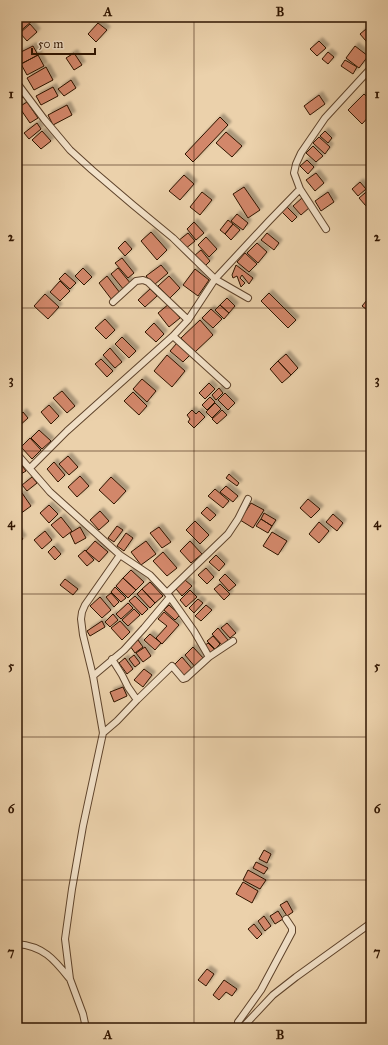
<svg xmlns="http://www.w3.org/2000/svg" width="388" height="1045" font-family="'IM FELL Great Primer',serif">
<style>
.building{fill:#d2876b;stroke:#2f1400;filter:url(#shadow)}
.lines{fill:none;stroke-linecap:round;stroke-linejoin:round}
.street-casing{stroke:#5e432b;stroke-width:8}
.street{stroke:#f2e1c8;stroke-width:6}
.grid{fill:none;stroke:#2f1400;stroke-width:1;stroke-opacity:0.55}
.neatline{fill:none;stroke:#2f1400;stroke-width:1.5}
.grid-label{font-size:13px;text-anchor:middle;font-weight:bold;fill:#2f1400}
</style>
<defs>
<filter id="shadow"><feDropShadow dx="3.5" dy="-3.5" stdDeviation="1" flood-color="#0004"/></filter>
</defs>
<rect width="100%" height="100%" fill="#ebd1ab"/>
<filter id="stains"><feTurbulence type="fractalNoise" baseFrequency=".005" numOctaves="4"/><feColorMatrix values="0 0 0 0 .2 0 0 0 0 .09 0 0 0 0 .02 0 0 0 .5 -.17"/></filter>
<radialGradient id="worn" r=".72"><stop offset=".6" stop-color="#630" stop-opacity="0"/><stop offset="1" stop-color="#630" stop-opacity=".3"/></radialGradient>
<!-- building -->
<path class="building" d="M19 17H28L32 21 18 33 17 32V19Z
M359 17H368L364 22 359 18Z
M98 23 107 30 96 42 88 34Z
M30 24 37 32 27 41 20 33Z
M366 29 371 34V47L360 34Z
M319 41 326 48 317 56 310 49Z
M33 46 38 55 21 64 17 56V54Z
M355 46 368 56 359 68 346 58Z
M328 52 334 57 328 64 322 59Z
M74 53 82 65 74 70 66 58Z
M38 55 44 66 27 75 21 64Z
M345 60 357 67 353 74 341 66Z
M46 67 53 80 34 90 27 78Z
M71 80 76 88 64 96 58 89Z
M53 87 58 96 41 105 36 96Z
M18 89 23 97 17 101V90Z
M364 94 371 101V114L362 124 348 110Z
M319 95 325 104 310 115 304 106Z
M27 102 38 118 30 123 19 107Z
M67 105 72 115 53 125 48 115Z
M220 117 228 125 193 162 185 154Z
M37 123 41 129 29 139 24 133Z
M42 131 51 141 41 149 32 140Z
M325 131 332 138 328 143 320 136Z
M226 132 242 146 232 157 216 143Z
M319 137 330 147 325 154 313 143Z
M313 146 323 156 316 162 306 153Z
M307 160 314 167 308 174 300 166Z
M316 173 324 183 315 191 306 180Z
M184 175 194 184 180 200 169 191Z
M360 182 366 189 358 196 352 189Z
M244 187 260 210 248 218 233 194Z
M371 188V201L366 206 359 198Z
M202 192 212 200 200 215 190 207Z
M328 192 334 202 321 211 315 201Z
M302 198 310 207 301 215 293 206Z
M287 207 297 217 292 222 282 212Z
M237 214 248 223 243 230 231 221Z
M228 220 233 224 225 234 220 230Z
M194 222 204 233 196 240 187 229Z
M233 224 240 230 231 240 225 234Z
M151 232 167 250 157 260 141 241Z
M188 233 195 241 185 249 178 241Z
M267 233 279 243 274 250 261 240Z
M206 237 217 249 209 257 198 245Z
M125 241 132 249 125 256 118 248Z
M257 243 267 252 258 263 247 253Z
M201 250 210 261 204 267 194 256Z
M245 253 257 264 249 272 237 262Z
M122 258 134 273 128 278 115 263Z
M161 265 168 273 154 285 146 276Z
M236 265 253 278 249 284 242 275 240 278 245 283 241 287 237 276 233 278 232 275Z
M83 268 92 277 84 285 75 276Z
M118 268 131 284 124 290 111 274Z
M195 269 209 280 198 296 183 285Z
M65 273 76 283 70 289 59 279Z
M107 276 120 293 112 300 99 283Z
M169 276 180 288 170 298 158 286Z
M60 281 70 291 60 301 50 292Z
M150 289 157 296 145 307 138 300Z
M269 293 296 320 288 328 261 301Z
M45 294 59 307 48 319 34 306Z
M227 298 235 306 229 313 220 305Z
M367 300 371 303V313L362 306Z
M169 304 180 318 169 327 158 313Z
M220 305 229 313 224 319 215 310Z
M211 309 222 319 213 328 202 318Z
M105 319 115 330 106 339 95 328Z
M200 320 213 335 195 352 181 338Z
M154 323 164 334 156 342 145 332Z
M122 337 136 351 129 358 115 344Z
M177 343 190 355 183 362 170 351Z
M110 348 122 362 115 368 103 355Z
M286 354 298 368 291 375 278 361Z
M167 355 185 371 172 387 154 371Z
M101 359 113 371 107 377 95 364Z
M278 361 291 375 282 383 270 369Z
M142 379 156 391 147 402 133 389Z
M209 383 215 389 205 399 199 393Z
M219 388 223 393 216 400 212 395Z
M62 391 75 406 67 413 53 398Z
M133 392 147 406 139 415 124 401Z
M225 393 235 403 228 410 218 400Z
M210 397 215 402 207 410 202 405Z
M215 403 221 409 212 418 206 412Z
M49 405 59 416 51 424 41 412Z
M192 410 196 414 199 411 205 417 194 428 188 422 190 419 187 415Z
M222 410 227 415 217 424 212 419Z
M23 412 28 418 18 427 17 426V418Z
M39 430 51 441 42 449 31 438Z
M30 438 41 450 32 459 21 447Z
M68 456 78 467 69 475 59 464Z
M54 462 65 475 58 482 47 469Z
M20 463 26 471 21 474 17 467V465Z
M229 474 239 483 237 486 226 478Z
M80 476 89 486 77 497 68 487Z
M32 477 37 483 27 491 22 485Z
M111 477 126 491 114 504 99 490Z
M226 486 238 496 233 502 220 492Z
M215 489 229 501 223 508 208 496Z
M22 493 31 506 20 514 17 509V497Z
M308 499 320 509 311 518 300 508Z
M251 503 264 510 253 528 240 520Z
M49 505 58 514 49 523 40 513Z
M207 507 216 515 210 521 201 513Z
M100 511 109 521 99 530 90 520Z
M264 513 276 520 272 526 261 519Z
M333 514 343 523 337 531 326 522Z
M61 517 72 531 63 538 51 525Z
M261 519 272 526 268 533 256 526Z
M195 521 209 535 200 544 186 530Z
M319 522 329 531 319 543 309 534Z
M117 526 123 530 114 542 108 538Z
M80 527 86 538 75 544 70 533Z
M159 527 171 542 162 548 150 533Z
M17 531 23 539 17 543Z
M45 531 52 540 42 549 34 540Z
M272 532 287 541 278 555 263 546Z
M126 533 133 538 124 551 117 546Z
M95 541 108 552 99 562 86 551Z
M146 541 156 554 141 565 131 552Z
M190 541 202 554 191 563 180 551Z
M54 546 61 554 55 560 48 552Z
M85 550 94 560 87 566 78 556Z
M163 552 177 568 167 576 153 561Z
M216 555 225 564 219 571 209 562Z
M206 568 214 577 207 584 198 575Z
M131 570 144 582 136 590 123 578Z
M225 574 236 585 229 591 219 580Z
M123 578 136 590 128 598 116 586Z
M65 579 78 589 73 595 60 585Z
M185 580 192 586 182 596 176 589Z
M150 582 163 596 155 603 142 589Z
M220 584 230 594 224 600 214 589Z
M115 587 126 598 121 602 111 592Z
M142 589 155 603 150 608 137 594Z
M190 590 197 597 186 607 180 600Z
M111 593 119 602 114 607 106 597Z
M135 596 148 609 142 615 129 601Z
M100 597 111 610 102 618 90 606Z
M198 599 203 603 194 613 189 608Z
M128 603 133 608 121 619 116 614Z
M169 605 180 615 175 620 164 610Z
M206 605 212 610 201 621 195 616Z
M134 609 140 615 128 626 122 620Z
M164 612 179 625 162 644 156 638 167 626 158 619Z
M113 614 118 620 110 627 105 622Z
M102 621 105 627 90 636 87 631Z
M120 621 130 632 122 640 111 628Z
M227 623 236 633 230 638 221 628Z
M218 628 228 640 222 645 212 634Z
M150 634 161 643 155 650 144 640Z
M213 636 220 644 215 649 207 641Z
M138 640 143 647 135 653 130 646Z
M208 643 216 651 211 656 203 647Z
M145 647 151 656 143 662 136 653Z
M193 647 205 660 196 668 185 655Z
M134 655 140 663 135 667 129 659Z
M182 657 193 670 185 677 174 665Z
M125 658 133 669 127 674 119 663Z
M144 669 152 675 143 687 134 680Z
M123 687 127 696 114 702 110 692Z
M264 850 271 854 267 863 259 859Z
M256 862 268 868 264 874 253 868Z
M248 870 266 880 260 889 243 880Z
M243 882 258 891 252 903 236 894Z
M287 901 293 912 287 916 280 905Z
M278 911 283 919 275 924 270 916Z
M264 916 271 926 265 931 258 921Z
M254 924 262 934 257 939 248 929Z
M207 969 214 974 206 986 198 980Z
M224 980 237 989 232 996 226 992 219 1000 213 995Z"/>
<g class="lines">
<defs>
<path id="street" d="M17 83 44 119 70 150 92 170 133 205 173 238 215 279 248 298
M300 189 294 173 296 164 301 153 325 118 371 68
M113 302 136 281 143 280 148 282 188 320
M173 336 227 385
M17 454 50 492 120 555 150 575 167 593
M30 468 67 431 173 336 188 320 215 279 269 221 300 189 326 229
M170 597 194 631 209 657
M112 659 122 675 128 687 137 700
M93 676 124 650 144 628 170 597 167 593 228 534 238 519 248 499
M103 733 117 721 137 700 172 666 183 679 186 678 209 657 233 641
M17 944C43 946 54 959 69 978
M86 1028 83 1014 70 979 65 939 72 889 83 826 103 733 93 676 83 635 81 619 82 612 85 605 120 555
M237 1028 238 1022 241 1018 261 990 292 932V928L286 919
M242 1028 273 995 296 977 371 923"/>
</defs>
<!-- street casing -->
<use href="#street" class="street-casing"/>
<!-- street -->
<use href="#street" class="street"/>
</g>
<!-- grid -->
<path class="grid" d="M194 17V1028M17 165H371M17 308H371M17 451H371M17 594H371M17 737H371M17 880H371"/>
<!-- margin -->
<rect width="388" height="1045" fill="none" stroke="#ebd1ab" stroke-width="44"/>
<!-- scale -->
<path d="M32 48v6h63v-6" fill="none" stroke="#2f1400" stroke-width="2"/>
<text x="38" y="48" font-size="12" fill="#2f1400" stroke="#f2e1c8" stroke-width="3" paint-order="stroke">50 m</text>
<rect x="22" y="22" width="344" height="1001" class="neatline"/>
<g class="grid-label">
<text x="108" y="16">A</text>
<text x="280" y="16">B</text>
<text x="11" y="98">1</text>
<text x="377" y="98">1</text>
<text x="11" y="241">2</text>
<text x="377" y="241">2</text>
<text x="11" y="384">3</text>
<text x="377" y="384">3</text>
<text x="11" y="527">4</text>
<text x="377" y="527">4</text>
<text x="11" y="670">5</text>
<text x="377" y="670">5</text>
<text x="11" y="813">6</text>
<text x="377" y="813">6</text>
<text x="11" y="956">7</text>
<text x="377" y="956">7</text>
<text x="108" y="1039">A</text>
<text x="280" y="1039">B</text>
</g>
<rect width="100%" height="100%" filter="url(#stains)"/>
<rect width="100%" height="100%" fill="url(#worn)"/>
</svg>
